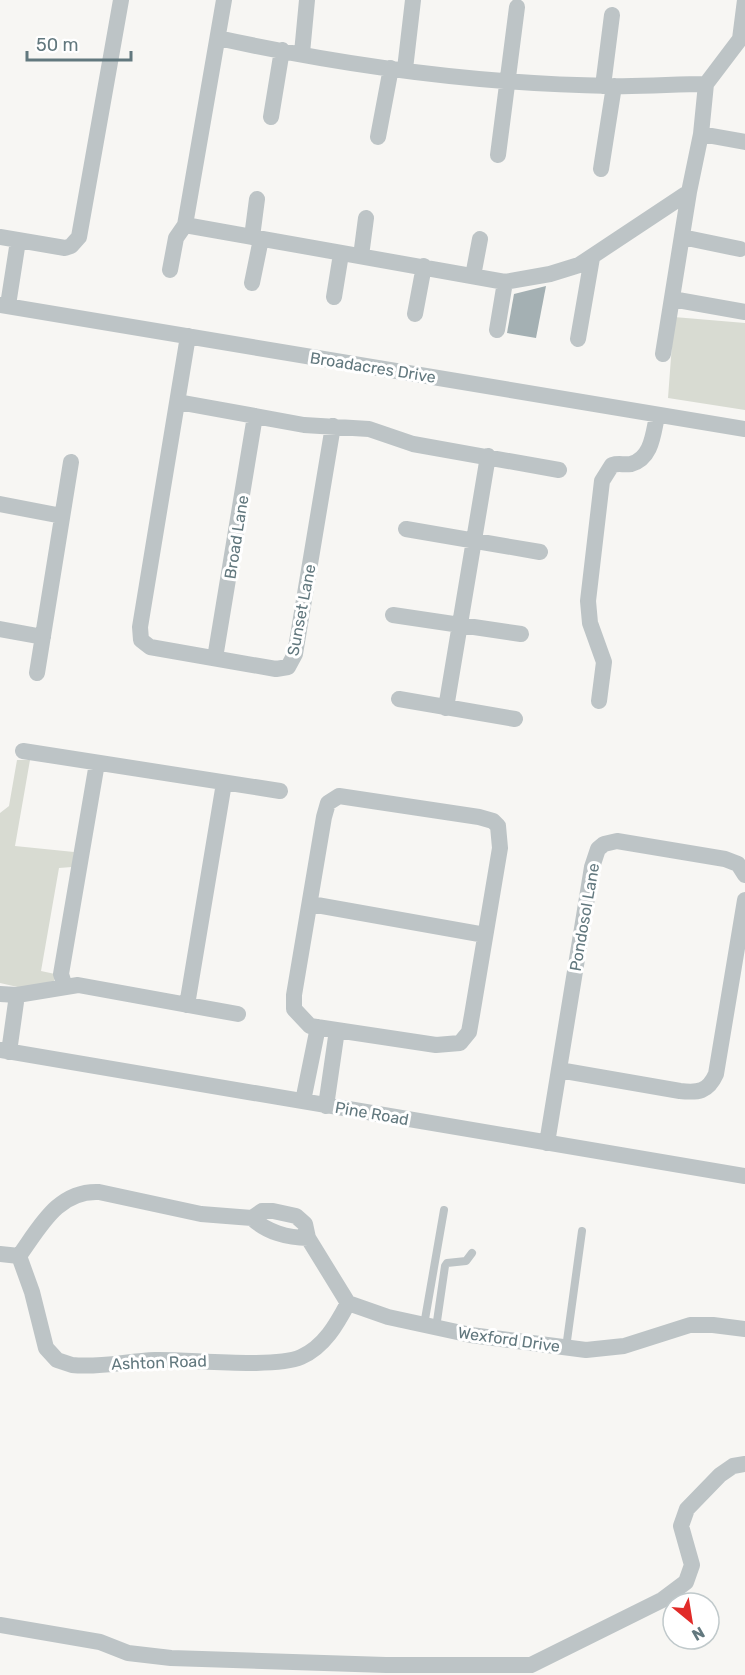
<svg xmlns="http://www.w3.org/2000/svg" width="745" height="1675" font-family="Rubik,sans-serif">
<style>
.green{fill:#d8dbd2}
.building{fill:#a4b0b3}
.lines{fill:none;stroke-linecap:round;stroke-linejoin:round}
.service{stroke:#bdc4c6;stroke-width:8}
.minor{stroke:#bdc4c6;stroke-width:16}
.labels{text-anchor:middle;stroke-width:6;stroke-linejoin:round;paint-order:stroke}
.street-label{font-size:16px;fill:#62787e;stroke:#fff}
</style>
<rect width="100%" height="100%" fill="#f7f6f3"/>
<!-- green -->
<path class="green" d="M674 317 745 323V410L668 398Z
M17 760H30L15 846 74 852 72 867 59 868 41 971 55 974 54 981 22 988 0 983V813L9 806Z"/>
<!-- building -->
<path class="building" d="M546 286 536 338 507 333 514 294Z"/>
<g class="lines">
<!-- service -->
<path class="service" d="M424 1325 444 1210
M436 1328 445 1266 447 1263 466 1261 472 1253
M566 1348 582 1231"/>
<!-- minor -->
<path class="minor" d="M218 38C346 66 480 84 611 86 643 87 675 84 706 84
M302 53 307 0
M405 69 413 0
M603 86 612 15
M271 117 282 50
M701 134 745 142
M378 137 391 68
M498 155 517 7
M601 169 614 86
M185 225 505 282 550 274 579 265 689 192
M0 237 65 248 71 246 79 237 121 0
M252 237 257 199
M682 237 740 249
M361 256 366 218
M170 270 176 238 185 225 224 0
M473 276 480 239
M252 283 261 239
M334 297 341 254
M672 299 745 312
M0 305 745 429
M8 305 18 241
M415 314 424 266
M497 330 505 282
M188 336 140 627 141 640 150 647 276 669 288 667 295 654 333 426
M578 339 592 258
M663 354 689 192 701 134 706 84 740 39 745 0
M178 402 304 425 369 429 413 444 559 470
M0 504 62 516
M406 529 540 552
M393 615 521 634
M0 629 43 637
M215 658 255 416
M37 673 71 462
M399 699 515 719
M599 701 604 662 590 623 588 601 602 481 612 465C618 463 624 465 631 464 652 458 653 434 657 416
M446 708 488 456
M23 751 280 791
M339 796 479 817 493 821 498 826 500 848 472 1015 469 1032 460 1043 436 1045 310 1026 294 1009V995L324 817 328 803Z
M311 904 485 935
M65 987 61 974 97 763
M0 994 17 995 78 985 238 1014
M187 1005 224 783
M0 1050 745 1176
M9 1052 17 995
M559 1070 680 1091C698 1093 708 1092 716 1074L745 900
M303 1101 318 1027
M326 1106 337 1030
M547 1143 592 867 598 849 604 844 617 841 725 859 738 864 745 875
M252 1218C266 1232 288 1238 308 1238
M0 1254 19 1256
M19 1256C40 1227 58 1190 99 1192L201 1214 252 1218 262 1211H273L296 1216 305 1224 308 1238 348 1303 388 1317 471 1335 586 1350 624 1346 690 1325H713L745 1329
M19 1256 32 1292 46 1348 57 1360 72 1365C100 1368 127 1361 155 1360 189 1359 273 1369 301 1357 324 1347 337 1324 348 1303
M0 1625 100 1642 128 1653 171 1658 386 1665H531L662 1600 686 1582 692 1565 681 1526 687 1509 720 1475 733 1466 745 1464"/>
</g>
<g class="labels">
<!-- street labels -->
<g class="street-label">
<text transform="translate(373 367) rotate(9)" y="6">Broadacres Drive</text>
<text transform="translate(236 537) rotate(-81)" y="6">Broad Lane</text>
<text transform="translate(301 610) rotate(-79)" y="6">Sunset Lane</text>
<text transform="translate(584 917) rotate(-80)" y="6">Pondosol Lane</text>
<text transform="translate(372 1113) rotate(10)" y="6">Pine Road</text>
<text transform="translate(509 1339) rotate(8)" y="6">Wexford Drive</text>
<text transform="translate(159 1362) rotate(-2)" y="6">Ashton Road</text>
</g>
</g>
<!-- north arrow -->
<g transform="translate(691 1621) rotate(150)"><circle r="28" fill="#ffffff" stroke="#c0c9cb" stroke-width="1.5"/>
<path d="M0-4.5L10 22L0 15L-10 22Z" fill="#e12b29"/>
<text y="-9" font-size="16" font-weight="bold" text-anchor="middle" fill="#62787e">N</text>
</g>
<!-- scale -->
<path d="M27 51v9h104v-9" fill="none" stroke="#62787e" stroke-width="3"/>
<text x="36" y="51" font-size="18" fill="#62787e" stroke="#ffffff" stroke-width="4.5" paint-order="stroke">50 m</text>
</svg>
